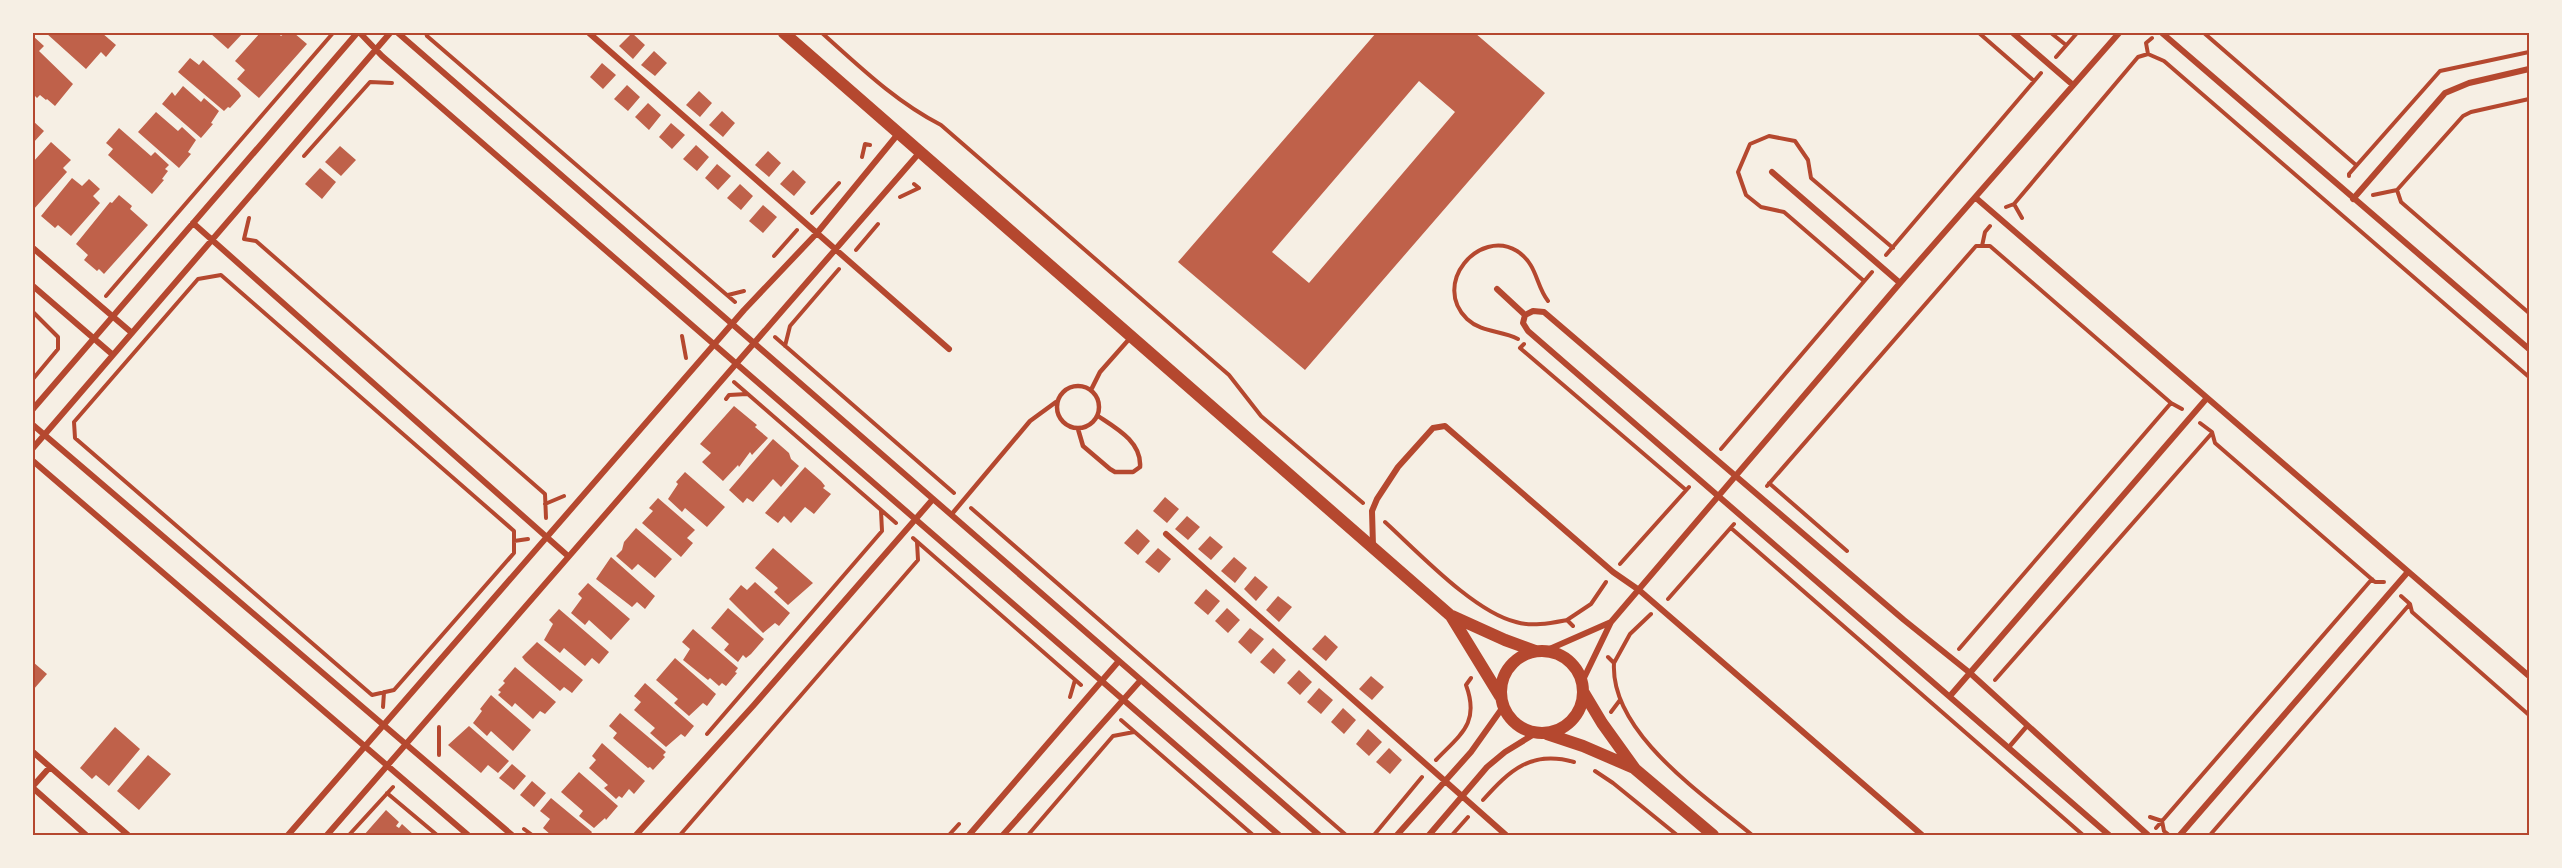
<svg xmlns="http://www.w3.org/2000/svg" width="2562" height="868" font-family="'Roboto Condensed',sans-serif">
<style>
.building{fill:#bf614a;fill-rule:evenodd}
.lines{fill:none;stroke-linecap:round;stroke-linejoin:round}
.path{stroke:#b5482f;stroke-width:4}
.service{stroke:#b5482f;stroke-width:4.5}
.minor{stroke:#b5482f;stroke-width:6}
.secondary{stroke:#b5482f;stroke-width:12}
.neatline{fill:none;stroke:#b5482f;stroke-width:2}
</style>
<rect width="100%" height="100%" fill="#f6efe4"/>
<!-- building -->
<path class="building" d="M46 33H102L116 45 106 57 101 52 86 69Z
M210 33H243L228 49Z
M260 33H278L281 36 285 33H294L307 44 259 98 237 79 245 70 235 61Z
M632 33 645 45 633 59 619 46Z
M1376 33H1475L1545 93 1305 370 1178 262ZM1419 81 1455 112 1309 283 1272 252Z
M33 36 44 46 39 51 73 84 55 106 47 99 46 100 40 95 37 98 33 94Z
M654 51 667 63 655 76 641 65Z
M190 58 199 65 203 60 239 92 241 96 230 108 228 107 224 111 178 72Z
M602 63 616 75 603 89 590 77Z
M627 85 640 97 628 111 614 99Z
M183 86 201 102 204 98 219 111 211 123 213 124 201 138 162 104 172 92 175 96Z
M699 91 712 103 700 117 686 105Z
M648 103 661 115 649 130 635 117Z
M722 111 735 123 723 137 709 125Z
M156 112 178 131 182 127 196 140 188 152 191 154 179 168 138 132Z
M33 121 44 131 33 143Z
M671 123 685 135 672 149 659 137Z
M119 128 151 156 155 152 169 165 165 169 168 171 162 179 164 180 152 194 108 155 113 149 106 143Z
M51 142 71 160 63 168 67 172 33 210V162Z
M696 145 709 157 697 171 683 159Z
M340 146 356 160 341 176 325 162Z
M768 151 781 163 769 177 755 165Z
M717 164 731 176 718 190 705 178Z
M320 168 336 182 322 199 305 184Z
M793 170 806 182 794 196 780 184Z
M72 178 82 186 89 179 100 189 93 196 100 203 71 236 58 225 55 228 41 216Z
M740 184 753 196 741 210 727 198Z
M119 195 132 206 130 209 148 225 104 274 99 269 97 271 84 260 88 255 76 244 110 202 112 203Z
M763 205 777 217 763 233 749 221Z
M734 406 757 425 755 427 768 438 752 455 750 452 739 467 738 465 723 481 702 462 711 453 700 444Z
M773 439 789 453 791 459 799 466 781 487 773 479 753 502 747 498 743 503 729 490Z
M805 467 821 481 825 486 823 488 831 494 814 514 805 507 791 523 784 516 778 523 765 513Z
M685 472 725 507 707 527 685 508 682 512 668 499 678 484 676 482Z
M1165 497 1179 509 1167 523 1153 511Z
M658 498 695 530 687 538 693 543 681 557 642 523 653 511 649 508Z
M1187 516 1200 527 1188 540 1175 529Z
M636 528 672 559 655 578 638 564 632 570 616 556 622 550 624 542Z
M1137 529 1150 541 1138 555 1124 543Z
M1210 536 1223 547 1211 560 1198 549Z
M773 548 813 583 788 605 774 592 778 588 755 568Z
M1158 548 1171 559 1159 573 1145 562Z
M611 557 655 596 645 609 637 602 632 607 596 579Z
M1234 557 1247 568 1235 583 1221 571Z
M1255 576 1268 587 1256 601 1244 589Z
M755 582 790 613 779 626 775 623 763 633 729 599 741 585 747 590Z
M588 583 630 619 611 640 589 620 585 625 571 613 582 598 578 594Z
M1206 589 1220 601 1208 615 1194 603Z
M1278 596 1292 607 1279 622 1266 610Z
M728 608 764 639 751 654 746 658 743 655 738 662 724 650 729 644 711 628Z
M1227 608 1240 620 1228 633 1215 621Z
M559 609 609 652 599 664 592 658 585 666 564 648 560 653 544 640 553 624 549 620Z
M1250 628 1264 639 1251 654 1238 642Z
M693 629 738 668 735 672 737 673 726 686 722 683 719 686 710 678 708 680 683 660 690 649 682 642Z
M1325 635 1338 647 1326 661 1312 649Z
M537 642 583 680 572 693 564 687 560 691 525 661 522 657Z
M1273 648 1286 660 1274 674 1260 662Z
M675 658 716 694 707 706 703 703 689 716 674 703 678 699 656 680Z
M33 662 47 674 33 690Z
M515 667 556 702 545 714 540 711 533 719 515 703 512 707 498 695 501 692 498 690 505 683 503 681Z
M1299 670 1312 682 1300 695 1287 683Z
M1371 676 1384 687 1372 700 1359 689Z
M645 683 694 726 685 737 681 734 666 747 650 733 655 728 634 710 641 702 634 696Z
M1319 688 1333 700 1321 714 1307 702Z
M491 695 531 730 513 751 491 731 487 736 473 723 482 711 480 709Z
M1343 708 1356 720 1344 734 1331 722Z
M620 713 666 752 663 755 665 757 653 770 650 767 648 768 613 738 617 733 609 726Z
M469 726 509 761 498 773 488 765 481 773 448 745Z
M115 727 140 749 109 786 96 775 92 779 80 768Z
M1368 729 1382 742 1369 756 1356 744Z
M602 743 645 781 634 794 629 789 622 798 619 796 616 799 604 788 608 785 589 768 596 760 592 756Z
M1389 748 1402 760 1390 774 1376 762Z
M148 755 171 774 139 810 117 791Z
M512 764 526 776 514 790 499 778Z
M579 772 618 806 606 820 605 818 594 828 579 816 583 811 561 792Z
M532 781 546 793 534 807 520 795Z
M551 798 592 832 590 835H551L543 828 550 819 540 811Z
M386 810 399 822 396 826 399 828 402 824 414 835H364Z"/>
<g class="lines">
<!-- path -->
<path class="path" d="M426 33 427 36 735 302
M822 33C860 67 896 102 941 125L1229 375 1261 416 1363 503
M1979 33 2034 81
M2051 33 2066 45
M2204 33 2356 165
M2148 54 2164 61 2529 377
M2056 57 2077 33
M304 156 370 82 392 83
M862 157 865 144 870 145
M2349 176V174L2440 71 2529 52
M2397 190 2463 116 2471 112 2529 99
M2373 195 2397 190 2401 202 2529 313
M900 197 919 188 914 184
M2014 204 2022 218
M2006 207 2014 204 2138 57 2148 54 2146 43 2152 38
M812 213 839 183
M249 218 244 239 256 241 545 494 546 518
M1982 246H1990L2171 403 2182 409
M856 250 878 224
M1886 255 2041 73
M774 256 797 230
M221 275 514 531V553L394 690 372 695 75 438 74 422 198 279Z
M1864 281 1784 212 1761 207 1746 195 1738 172 1750 144 1769 136 1795 141 1808 160 1811 178 1893 248
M728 295 744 291
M106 296 333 33
M33 312 58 337V349L33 379
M682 336 686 358
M775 337 954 493
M1518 339C1501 330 1482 333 1467 319 1431 284 1479 228 1517 251 1538 265 1535 284 1548 301
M1524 344 1520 348 1686 490
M785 346 790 326 839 269
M734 382 896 523
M726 399 729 395 747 394
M2200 423 2212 432 2215 443 2375 582H2384
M1721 449 1872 272
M1769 483 1847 551
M1767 486 1976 246H1982L1985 232 1990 226
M545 504 564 496
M971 508 1346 835
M1385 522C1418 552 1474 612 1516 622 1532 627 1551 623 1567 620L1573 626
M1731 528 2083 835
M913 538 1081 685
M514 541 528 539
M1620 564 1689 487
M2401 596 2410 604 2412 612 2529 715
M1668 599 1734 524
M1567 620 1591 604 1606 582
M1959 649 2171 403
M1608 657 1614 663C1610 733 1704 795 1752 835
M1614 663 1630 634 1651 614
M1995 680 2212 433
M1070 697 1075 680
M383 707 384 692
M1611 712 1620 700
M1121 720 1253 835
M439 727V755
M707 734 882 531 881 511
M1436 760C1461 734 1480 723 1466 685L1471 678
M1595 771 1613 783 1677 835
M387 793 437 835
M1483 800C1510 770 1531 750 1574 762
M2150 817 2162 821 2164 831 2169 835
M2156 828 2372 579
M524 829 532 835
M349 835 393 787
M680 835 918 560 917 542
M949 835 959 824
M1028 835 1113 736 1134 732
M1374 835 1422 777
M1452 835 1468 817
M2210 835 2409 605"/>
<!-- service -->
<path class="service" d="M1057 407a21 21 0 1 1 42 0a21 21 0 1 1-42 0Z
M1091 390 1100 372 1131 337
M1078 429 1083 446 1110 469 1115 472H1133L1140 467C1142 442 1116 428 1098 416
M951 515 1030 421 1056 402
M2009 747 2027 726"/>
<!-- minor -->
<path class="minor" d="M360 33 382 56 1279 835
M398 33 1319 835
M589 33 949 349
M2013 33 2073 85
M2162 33 2529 349
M1772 172 1900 283
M1976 198 2529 676
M2353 199 2445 93 2469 83 2529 69
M193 223 568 556
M33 248 132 333
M33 286 113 355
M1497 289 1525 315
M33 409 357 33
M33 425 512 835
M33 448 390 33
M33 461 468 835
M1166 534 1506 835
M1373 546 1372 511 1377 499 1398 467 1433 428 1445 426 1613 572 1639 590 1922 835
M1545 651 1611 622
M1582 682 1611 622 1900 283 2119 33
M1950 696 2207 398
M33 752 128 835
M33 786 50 767
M33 788 86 835
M288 835 744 310 817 233 898 134
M327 835 920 152
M636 835 753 706 933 499
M969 835 1118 662
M1003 835 1140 681
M1397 835 1471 752 1503 707
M1429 835 1487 767 1505 752 1536 733
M2109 835 1528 331 1523 323 1525 315 1533 311 1544 312 1904 620 1970 673 2148 835
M2180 835 2407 573"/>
<!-- secondary -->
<path class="secondary" d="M784 33 1451 616 1500 696
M1452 616 1505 640 1535 651
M1501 692a41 41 0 1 1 82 0a41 41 0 1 1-82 0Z
M1584 693 1602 723 1635 769 1713 835
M1547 734 1583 746 1634 768"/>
</g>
<!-- border -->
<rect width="2562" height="868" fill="none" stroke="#f6efe4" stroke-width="69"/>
<rect x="34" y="34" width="2494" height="800" class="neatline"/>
</svg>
